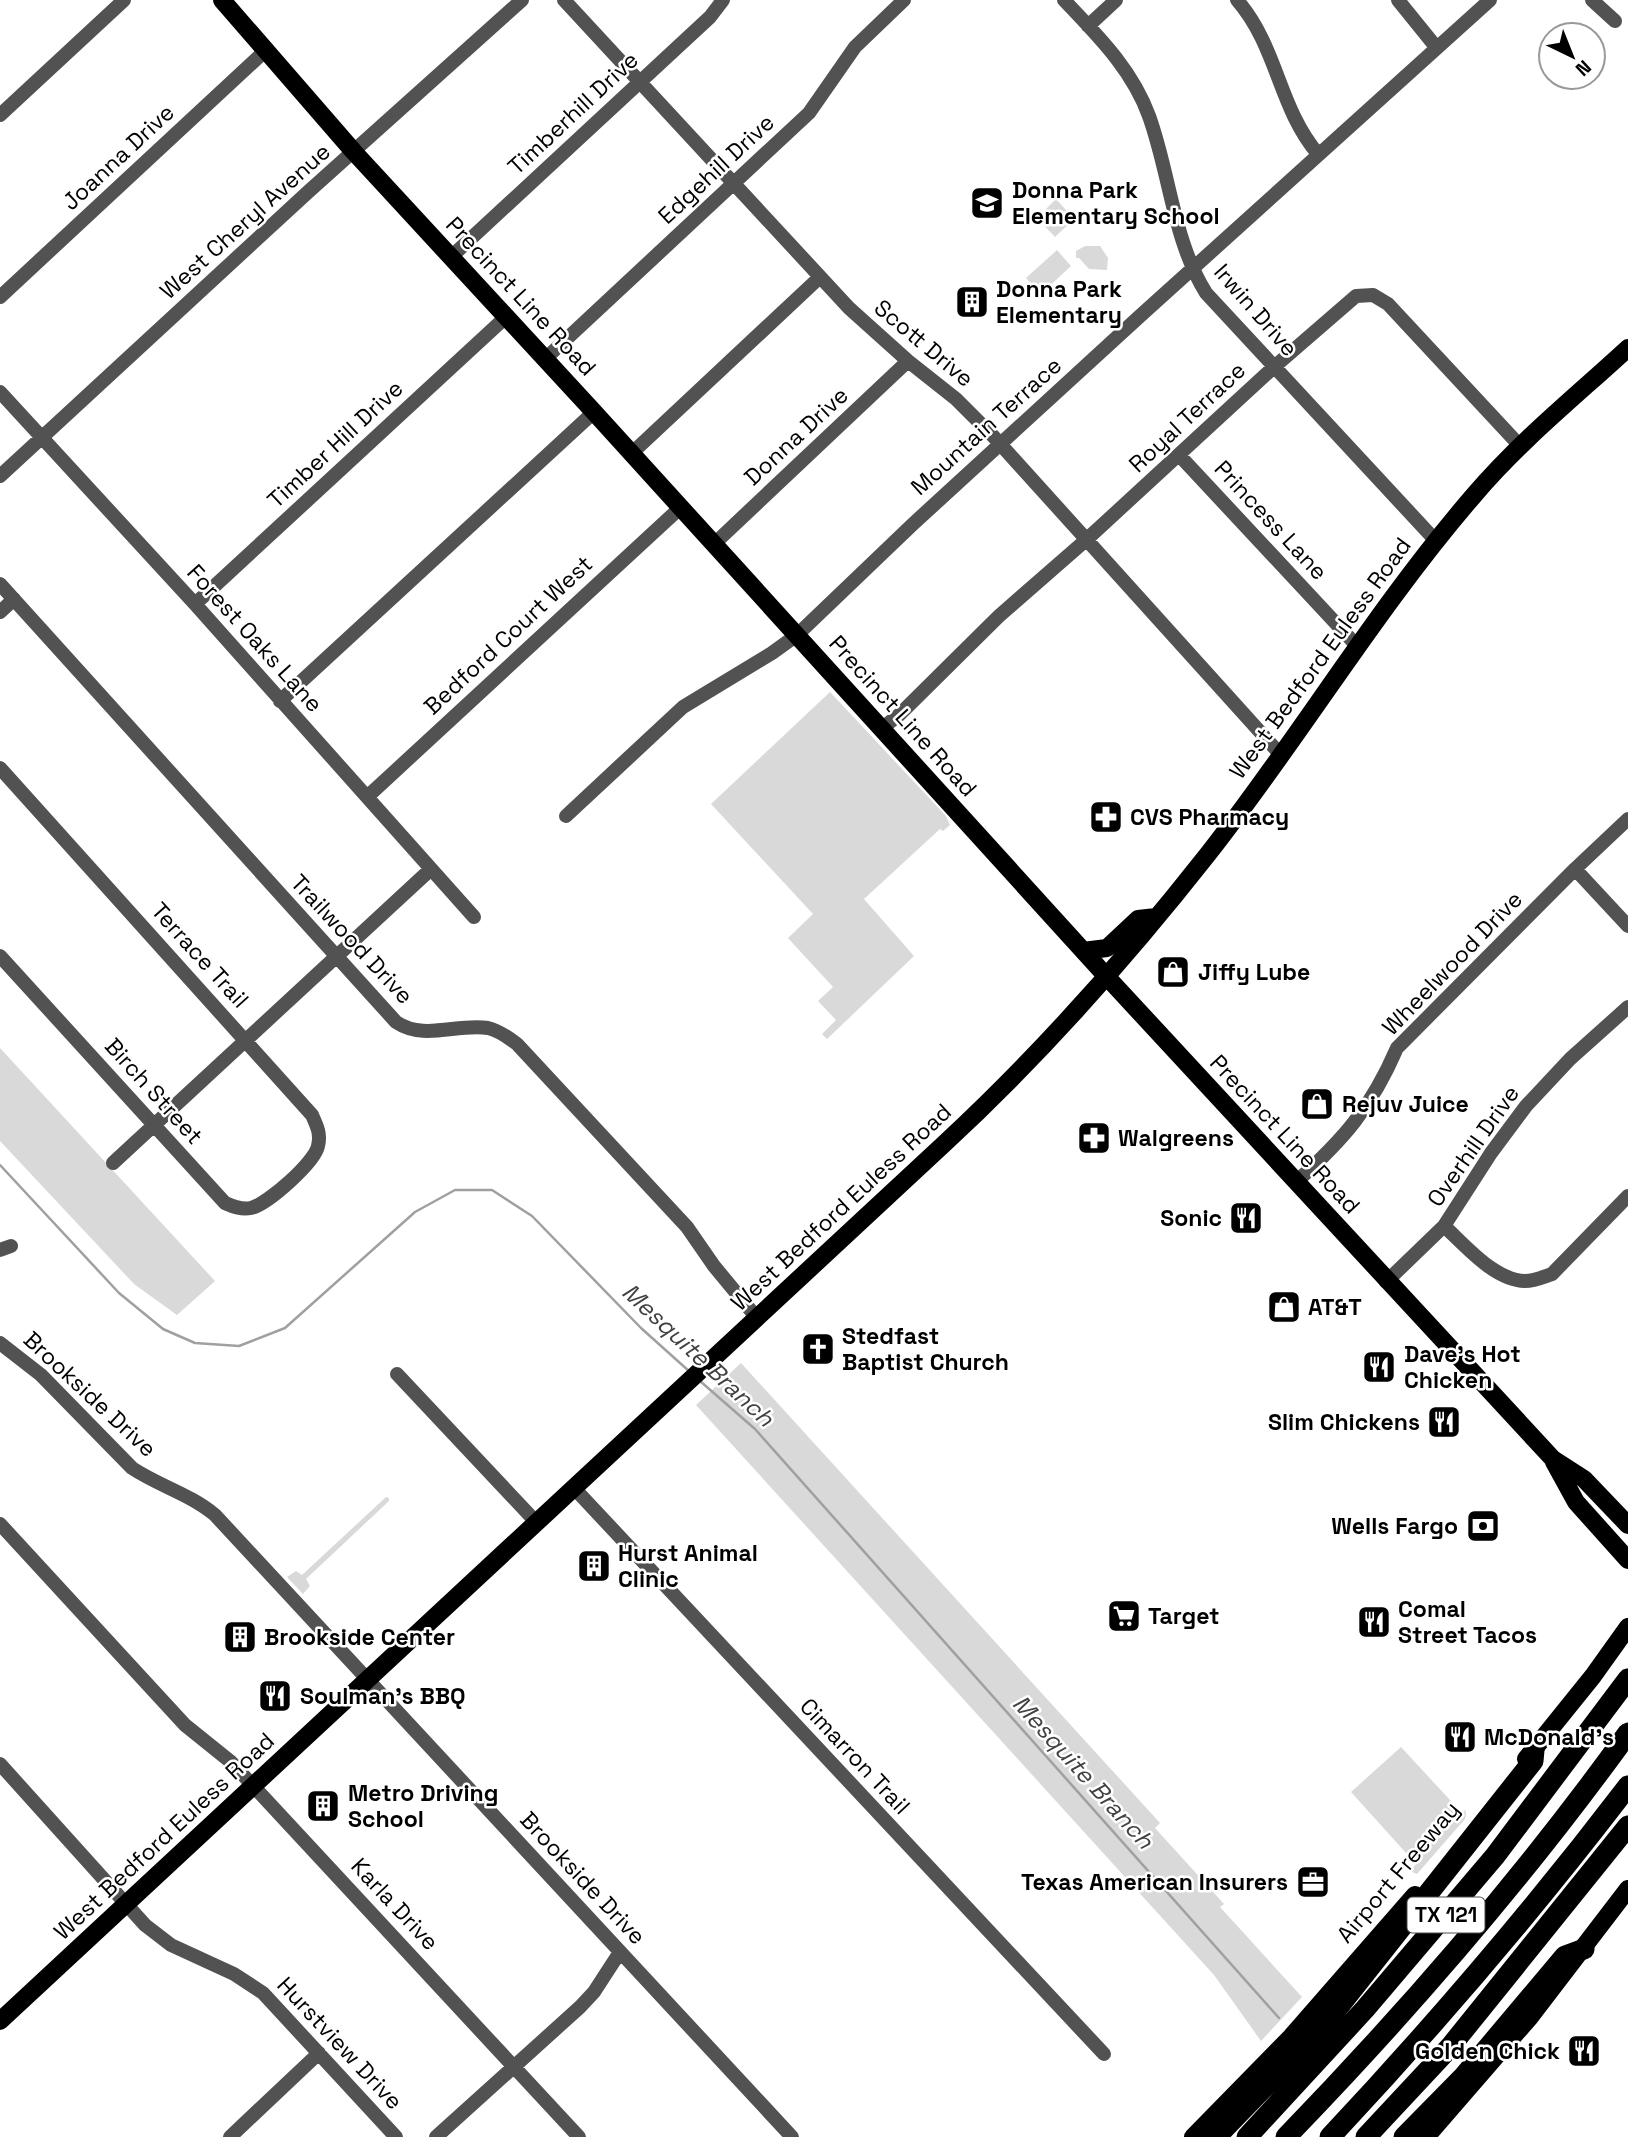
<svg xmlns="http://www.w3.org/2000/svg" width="1628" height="2137" font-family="'Space Grotesk',sans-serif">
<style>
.green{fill:#d9d9d9}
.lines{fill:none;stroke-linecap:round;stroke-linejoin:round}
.stream{stroke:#a0a0a0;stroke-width:2.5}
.minor{stroke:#525252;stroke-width:14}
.major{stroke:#000;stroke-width:18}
.highway{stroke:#000;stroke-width:21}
.labels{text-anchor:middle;stroke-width:5;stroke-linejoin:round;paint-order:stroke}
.shield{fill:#fff;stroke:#4c4c4c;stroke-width:2}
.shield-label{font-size:21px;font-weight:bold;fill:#000}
.street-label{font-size:23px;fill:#000;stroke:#fff}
.poi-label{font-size:23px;font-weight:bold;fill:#000;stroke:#fff;text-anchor:start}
.water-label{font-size:24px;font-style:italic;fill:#414141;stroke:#fff}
</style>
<rect width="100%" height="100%" fill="#fff"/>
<!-- green -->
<path class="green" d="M1056 199 1074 219 1055 237 1037 218Z
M1085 246H1100L1108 258 1107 270 1089 269 1079 258H1076V251Z
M1057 250 1071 266 1041 294 1026 278Z
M830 692 946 816 950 825 943 831 940 829 864 899 914 956 827 1039 822 1034 836 1020 818 1001 833 987 788 938 813 914 711 804Z
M0 1048 215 1281 177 1315 134 1284 0 1141Z
M741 1363 1160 1823 1155 1828 1224 1904 1220 1907 1302 1997 1261 2041 1214 1975 696 1405Z
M386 1497 389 1498V1501L306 1579 310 1586 303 1594 287 1577 296 1571 302 1575Z
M1401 1747 1462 1813 1465 1810 1466 1814 1465 1819 1417 1874 1410 1871 1416 1864 1351 1792Z"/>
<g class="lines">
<!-- stream -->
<path class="stream" d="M0 1165 119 1293 163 1329 195 1343 239 1346 285 1328 415 1212 455 1190H492L532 1216 641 1328 690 1372
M700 1381 755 1429 1279 2018"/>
<!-- minor -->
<path class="minor" d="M564 0 849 308 908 361 956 399 993 436 1280 754
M1064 0C1097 35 1132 69 1149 116 1170 174 1173 240 1206 293L1436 541
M1237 0C1278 47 1278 107 1318 154
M1398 0 1436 47
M1592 0 1615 21
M1088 26 1116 0
M0 115 124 0
M451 257 710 17 723 0
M0 297 267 49
M545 359 809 113 855 47 904 0
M0 392 195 604 474 917
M632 453 820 277
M1179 455 1358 647
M0 476 308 192 522 0
M714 544 908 361
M0 584 396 1022C424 1041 457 1023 488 1028 498 1030 509 1038 517 1044L687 1227 714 1266 757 1318
M195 604 506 317
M0 612 14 599
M280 701 594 412
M881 729 899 715 999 616 1086 540 1274 367 1356 296 1373 295 1388 304 1521 447
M0 768 312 1115C317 1126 321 1134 318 1146 315 1162 268 1204 251 1208 242 1210 234 1207 225 1203L0 956
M367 797 681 507
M566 816 683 707 772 653 797 635 913 524 1140 316 1490 0
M1575 869 1628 926
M113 1163 431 869
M1296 1182C1344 1139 1371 1108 1397 1048L1575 869 1628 819
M1444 1226C1466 1246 1494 1280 1525 1281 1535 1281 1543 1277 1552 1274L1628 1196
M0 1250 11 1246
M1386 1282 1444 1226 1491 1153 1526 1106 1570 1059 1628 1007
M0 1343 41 1375 132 1468C159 1486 190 1494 215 1515L792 2137
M397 1374 537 1523
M574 1488 1104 2054
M0 1524 185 1725 231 1762 579 2137
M0 1764 145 1925 171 1945 234 1974 263 1993 396 2137
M230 2137 319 2053
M436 2137 580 2007 594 1992 620 1952"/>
<!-- major -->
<path class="major" d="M222 0 354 152 594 412 1107 977 1553 1459 1584 1479 1628 1525
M1083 951 1107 948 1138 919 1156 917
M1554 1462 1576 1502 1628 1560
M1526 1759 1593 1676 1628 1627
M0 2021 945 1143C1041 1054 1127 957 1208 854 1300 737 1377 607 1475 494 1520 441 1577 395 1628 348
M1193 2137 1291 2037 1415 1895
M1426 2137 1530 2017 1628 1889"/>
<!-- highway -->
<path class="highway" d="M1216 2137 1309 2041 1340 2005 1533 1761 1534 1750
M1247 2137 1365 2009 1495 1856 1628 1679
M1286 2137C1408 2011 1525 1876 1628 1733
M1330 2137C1435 2025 1535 1908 1628 1786
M1366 2137 1450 2047 1628 1826
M1404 2137 1464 2076 1565 1956 1584 1949"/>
</g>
<!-- icons -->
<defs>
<symbol id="school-square" viewBox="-11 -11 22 22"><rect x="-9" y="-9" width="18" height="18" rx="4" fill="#000" stroke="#fff"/><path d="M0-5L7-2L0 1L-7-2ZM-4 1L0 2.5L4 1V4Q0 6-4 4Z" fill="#fff"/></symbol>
<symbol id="building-square" viewBox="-11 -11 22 22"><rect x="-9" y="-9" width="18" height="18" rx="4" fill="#000" stroke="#fff"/><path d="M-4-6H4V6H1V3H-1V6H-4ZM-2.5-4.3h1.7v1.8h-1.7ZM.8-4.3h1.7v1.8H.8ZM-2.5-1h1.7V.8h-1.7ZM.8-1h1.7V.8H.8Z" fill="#fff"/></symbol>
<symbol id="pharmacy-square" viewBox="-11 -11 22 22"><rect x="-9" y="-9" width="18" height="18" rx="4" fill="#000" stroke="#fff"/><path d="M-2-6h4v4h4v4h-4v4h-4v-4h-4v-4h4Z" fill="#fff"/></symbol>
<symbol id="shop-square" viewBox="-11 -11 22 22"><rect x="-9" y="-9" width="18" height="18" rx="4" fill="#000" stroke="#fff"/><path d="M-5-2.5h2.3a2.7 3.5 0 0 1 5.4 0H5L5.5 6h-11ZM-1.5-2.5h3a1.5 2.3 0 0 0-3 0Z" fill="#fff"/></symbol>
<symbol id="restaurant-square" viewBox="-11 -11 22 22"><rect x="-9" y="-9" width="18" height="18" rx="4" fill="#000" stroke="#fff"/><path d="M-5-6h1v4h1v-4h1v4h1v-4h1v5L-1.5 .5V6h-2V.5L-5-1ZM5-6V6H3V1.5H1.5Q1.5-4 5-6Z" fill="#fff"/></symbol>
<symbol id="church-square" viewBox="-11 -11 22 22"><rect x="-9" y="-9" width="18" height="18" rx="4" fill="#000" stroke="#fff"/><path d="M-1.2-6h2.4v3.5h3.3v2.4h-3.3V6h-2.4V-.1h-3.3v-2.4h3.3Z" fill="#fff"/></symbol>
<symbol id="bank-square" viewBox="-11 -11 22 22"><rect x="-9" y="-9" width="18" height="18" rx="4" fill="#000" stroke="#fff"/><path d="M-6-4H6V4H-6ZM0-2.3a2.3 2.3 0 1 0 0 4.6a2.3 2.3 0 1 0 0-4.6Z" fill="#fff"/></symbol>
<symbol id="supermarket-square" viewBox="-11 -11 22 22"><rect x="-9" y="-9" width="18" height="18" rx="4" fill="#000" stroke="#fff"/><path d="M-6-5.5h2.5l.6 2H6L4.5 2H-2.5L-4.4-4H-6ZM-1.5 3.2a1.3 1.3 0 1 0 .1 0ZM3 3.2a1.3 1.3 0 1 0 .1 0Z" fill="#fff"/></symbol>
<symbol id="office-square" viewBox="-11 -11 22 22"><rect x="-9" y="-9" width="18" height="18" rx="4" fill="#000" stroke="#fff"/><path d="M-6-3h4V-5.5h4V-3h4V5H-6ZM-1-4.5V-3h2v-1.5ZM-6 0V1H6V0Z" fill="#fff"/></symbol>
</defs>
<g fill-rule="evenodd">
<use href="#school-square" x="968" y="184" width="38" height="38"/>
<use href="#building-square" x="953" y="283" width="38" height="38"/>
<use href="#pharmacy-square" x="1087" y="798" width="38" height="38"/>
<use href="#shop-square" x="1154" y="953" width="38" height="38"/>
<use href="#shop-square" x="1298" y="1085" width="38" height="38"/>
<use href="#pharmacy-square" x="1075" y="1119" width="38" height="38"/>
<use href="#restaurant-square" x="1227" y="1199" width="38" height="38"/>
<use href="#shop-square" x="1265" y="1288" width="38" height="38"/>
<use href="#church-square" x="799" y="1330" width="38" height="38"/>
<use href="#restaurant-square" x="1360" y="1348" width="38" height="38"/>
<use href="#restaurant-square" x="1425" y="1403" width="38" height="38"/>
<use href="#bank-square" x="1464" y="1507" width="38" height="38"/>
<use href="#building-square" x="575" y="1547" width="38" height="38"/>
<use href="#supermarket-square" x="1105" y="1597" width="38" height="38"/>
<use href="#restaurant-square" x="1355" y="1603" width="38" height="38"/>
<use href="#building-square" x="221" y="1618" width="38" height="38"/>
<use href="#restaurant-square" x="256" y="1677" width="38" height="38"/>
<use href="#restaurant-square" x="1441" y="1718" width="38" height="38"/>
<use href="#building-square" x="304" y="1787" width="38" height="38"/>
<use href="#office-square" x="1294" y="1863" width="38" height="38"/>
<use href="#restaurant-square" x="1565" y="2032" width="38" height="38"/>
</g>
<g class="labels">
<!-- shield labels -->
<rect class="shield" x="1407.5" y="1897.5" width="77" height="35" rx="5"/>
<g class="shield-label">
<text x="1446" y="1922">TX 121</text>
</g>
<!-- street labels -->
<g class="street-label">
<text transform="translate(573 113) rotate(-43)" y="8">Timberhill Drive</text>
<text transform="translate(118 157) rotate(-43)" y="8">Joanna Drive</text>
<text transform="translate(716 169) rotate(-43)" y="8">Edgehill Drive</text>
<text transform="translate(245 221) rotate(-42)" y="8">West Cheryl Avenue</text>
<text transform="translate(521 296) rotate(47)" y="8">Precinct Line Road</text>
<text transform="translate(1256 310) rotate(49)" y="8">Irwin Drive</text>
<text transform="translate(924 343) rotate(40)" y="8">Scott Drive</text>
<text transform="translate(1187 417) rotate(-43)" y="8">Royal Terrace</text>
<text transform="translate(986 426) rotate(-42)" y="8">Mountain Terrace</text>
<text transform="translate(796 436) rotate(-43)" y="8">Donna Drive</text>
<text transform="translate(335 444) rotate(-43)" y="8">Timber Hill Drive</text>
<text transform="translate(1271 520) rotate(47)" y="8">Princess Lane</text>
<text transform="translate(508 635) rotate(-43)" y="8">Bedford Court West</text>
<text transform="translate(255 638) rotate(48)" y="8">Forest Oaks Lane</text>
<text transform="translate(1320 658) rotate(-54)" y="8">West Bedford Euless Road</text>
<text transform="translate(903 716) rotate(48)" y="8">Precinct Line Road</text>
<text transform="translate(352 939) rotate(47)" y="8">Trailwood Drive</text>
<text transform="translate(200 955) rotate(48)" y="8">Terrace Trail</text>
<text transform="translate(1452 963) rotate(-46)" y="8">Wheelwood Drive</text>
<text transform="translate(154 1091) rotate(48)" y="8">Birch Street</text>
<text transform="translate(1285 1134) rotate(47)" y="8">Precinct Line Road</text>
<text transform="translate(1473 1146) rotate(-55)" y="8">Overhill Drive</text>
<text transform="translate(841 1207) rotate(-43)" y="8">West Bedford Euless Road</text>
<text transform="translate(90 1394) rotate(43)" y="8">Brookside Drive</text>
<text transform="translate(855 1756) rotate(47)" y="8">Cimarron Trail</text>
<text transform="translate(164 1836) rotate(-43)" y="8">West Bedford Euless Road</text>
<text transform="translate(1398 1872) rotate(-50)" y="8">Airport Freeway</text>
<text transform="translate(583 1878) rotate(47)" y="8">Brookside Drive</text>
<text transform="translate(395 1904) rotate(47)" y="8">Karla Drive</text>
<text transform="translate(340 2043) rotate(47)" y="8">Hurstview Drive</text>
</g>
<!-- poi labels -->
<g class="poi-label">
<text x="1012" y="198">Donna Park<tspan x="1012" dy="26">Elementary School</tspan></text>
<text x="996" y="297">Donna Park<tspan x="996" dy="26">Elementary</tspan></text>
<text x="1130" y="825">CVS Pharmacy</text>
<text x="1198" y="980">Jiffy Lube</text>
<text x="1342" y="1112">Rejuv Juice</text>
<text x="1118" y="1146">Walgreens</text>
<text x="1222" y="1226" text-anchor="end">Sonic</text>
<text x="1308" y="1315">AT&amp;T</text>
<text x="842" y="1344">Stedfast<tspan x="842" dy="26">Baptist Church</tspan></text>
<text x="1404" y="1362">Dave's Hot<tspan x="1404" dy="26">Chicken</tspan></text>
<text x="1420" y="1430" text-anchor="end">Slim Chickens</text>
<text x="1458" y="1534" text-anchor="end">Wells Fargo</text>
<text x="618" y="1561">Hurst Animal<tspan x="618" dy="26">Clinic</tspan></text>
<text x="1398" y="1617">Comal<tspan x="1398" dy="26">Street Tacos</tspan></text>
<text x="1148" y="1624">Target</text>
<text x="264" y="1645">Brookside Center</text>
<text x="300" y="1704">Soulman's BBQ</text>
<text x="1484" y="1745">McDonald's</text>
<text x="348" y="1801">Metro Driving<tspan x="348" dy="26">School</tspan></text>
<text x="1288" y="1890" text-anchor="end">Texas American Insurers</text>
<text x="1560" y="2059" text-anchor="end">Golden Chick</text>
</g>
<!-- water labels -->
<g class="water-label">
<text transform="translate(698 1355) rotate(43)" y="8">Mesquite Branch</text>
<text transform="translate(1083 1772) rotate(48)" y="8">Mesquite Branch</text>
</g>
</g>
<!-- north arrow -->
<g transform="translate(1572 56) rotate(137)"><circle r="33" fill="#ffffff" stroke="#999999" stroke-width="2"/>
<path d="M0-5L12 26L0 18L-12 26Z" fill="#000000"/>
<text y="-10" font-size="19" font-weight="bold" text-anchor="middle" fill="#000000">N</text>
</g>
</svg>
